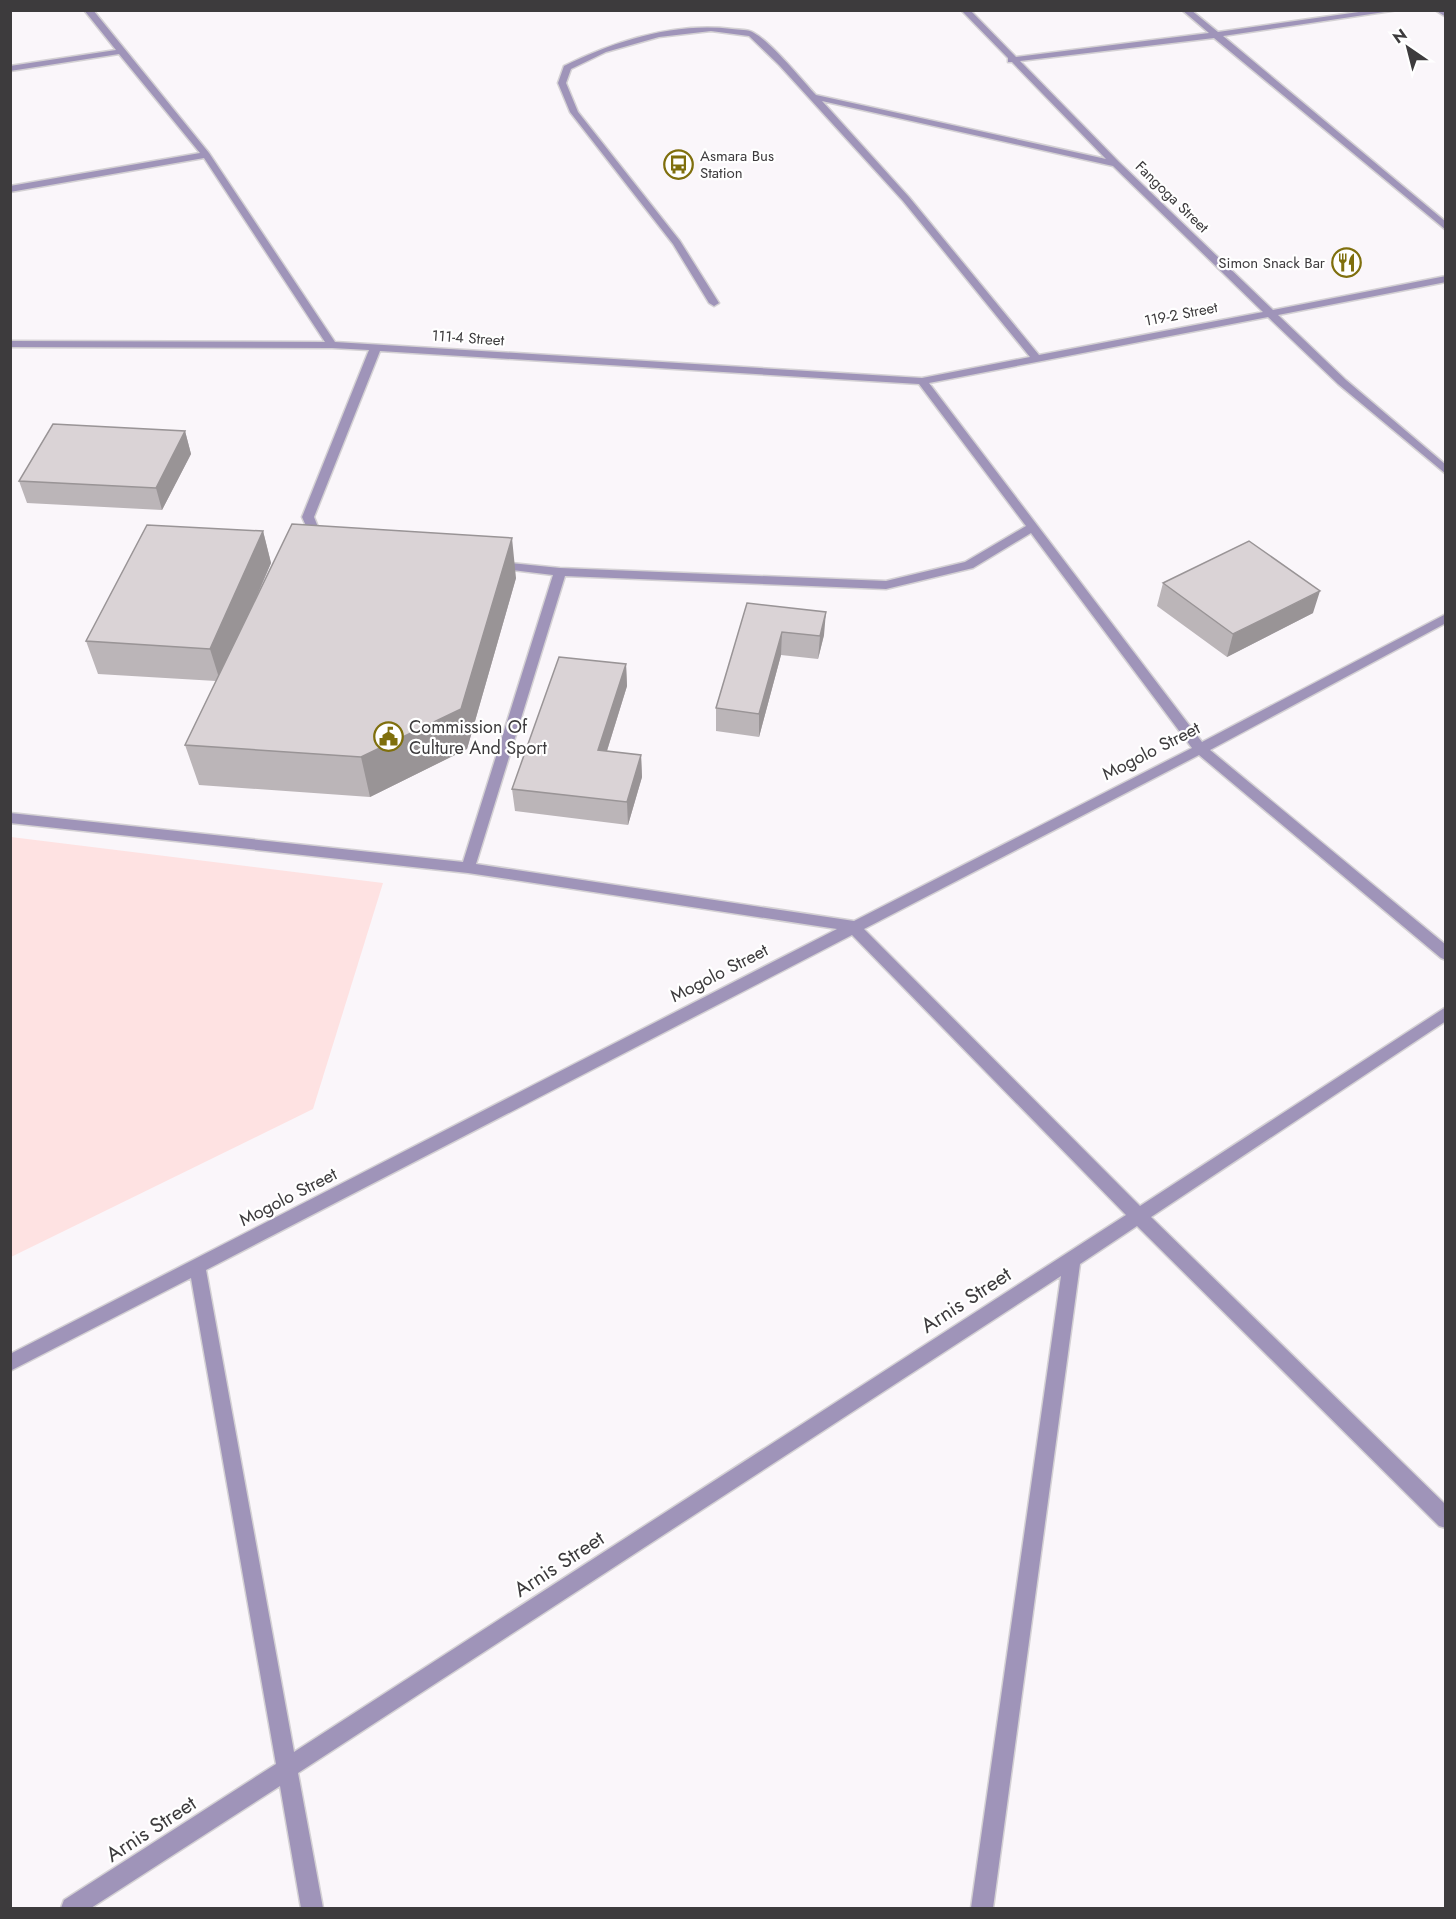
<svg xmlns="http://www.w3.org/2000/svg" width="1456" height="1919" font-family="Jost,sans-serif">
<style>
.green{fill:#fee2e2}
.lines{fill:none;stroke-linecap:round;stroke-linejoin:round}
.minor-casing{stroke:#d4d1d4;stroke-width:3}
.minor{fill:#9f94b9;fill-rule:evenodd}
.wall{fill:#bbb5b8}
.shaded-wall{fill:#999496}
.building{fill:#dad3d6;stroke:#999496;stroke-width:1.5}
.labels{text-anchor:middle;stroke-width:4.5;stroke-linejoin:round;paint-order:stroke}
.far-poi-label{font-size:15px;fill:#3d3b3d;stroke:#fff;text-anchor:start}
.far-street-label{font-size:15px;fill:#3d3b3d;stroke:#fff}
.poi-label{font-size:18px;fill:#3d3b3d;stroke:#fff;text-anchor:start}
.street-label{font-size:18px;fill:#3d3b3d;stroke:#fff}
.near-street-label{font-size:21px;fill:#3d3b3d;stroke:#fff}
</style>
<rect width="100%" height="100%" fill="#faf6fa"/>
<!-- green -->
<path class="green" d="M11 837 383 883 313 1109 11 1257Z"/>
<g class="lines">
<defs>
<path id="minor" d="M84 10H93L209 153 335 342 922 378 1030 357 903 201 779 65 749 36 711 31 659 37 606 52 571 69 566 83 578 112 680 241 719 303 714 306 709 303 673 244 570 112 558 83 564 66C615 41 674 22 732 29 738 30 749 29 754 33 772 43 801 79 816 95L1106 159 1012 62H1008V58L961 10H970L1016 57 1209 33 1182 10H1191L1218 32 1373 10H1398L1223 36 1446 222V230L1214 38 1020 61 1119 162 1273 310 1446 276V282L1278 315 1346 380 1446 465V474L1338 384 1268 317 929 383 1202 742 1446 614V623L1210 750 1446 945V960L1441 958 1199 755 864 929 1140 1206 1446 1007V1021L1151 1217 1446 1505V1528L1439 1526 1137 1226 1080 1264 993 1908H971L1061 1276 298 1773 323 1908H301L280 1786 91 1908H61L64 1900 276 1764 191 1278 10 1371V1354L837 929 468 873 10 823V813L463 862 553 575 496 568 492 567V561L560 568 886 581 965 562 1026 526 919 384 380 351 314 517 320 532 328 537 322 541 311 537 302 517 369 350 332 348 10 347V341L325 342 204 158 10 192V186L200 153 119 54 10 71V66L116 50ZM822 101 1113 166 1263 312 1039 355 909 197ZM1031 533 1192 748 854 921 476 864 565 576 886 589 973 568ZM852 935 1126 1215 294 1752 206 1270Z
M1435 10H1445L1446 17Z"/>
</defs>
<!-- minor casing -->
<use href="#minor" class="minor-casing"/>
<!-- minor -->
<use href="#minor" class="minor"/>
</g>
<!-- wall -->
<path class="wall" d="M185 431 191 454 162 510 27 503 19 481Z
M263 531 271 563 252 608 516 578 467 749 370 797 199 785 185 745 216 681 98 674 86 641Z
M1163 583 1313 613 1227 657 1157 606Z
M747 603 824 635 818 659 781 655 759 737 716 731V708Z
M626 664 627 686 607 751 641 755 642 777 628 825 515 811 512 789Z"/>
<!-- shaded-wall -->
<path class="shaded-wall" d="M185 431 191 454 162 510 156 488Z
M263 531 271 563 220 681 210 649Z
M512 538 516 578 467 749 370 797 361 757Z
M1320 591 1313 613 1227 657 1233 634Z
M826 612 824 635 818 659 820 636Z
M782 632 781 655 759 737V714Z
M626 664 627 686 600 773 598 750Z
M641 755 642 777 628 825 627 802Z"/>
<!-- building -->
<path class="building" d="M53 424 185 431 156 488 19 481Z
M292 524 512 538 461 709 361 757 185 745Z
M147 525 263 531 210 649 86 641Z
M1249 541 1320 591 1233 634 1163 583Z
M747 603 826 612 820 636 782 632 759 714 716 708Z
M559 657 626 664 598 750 641 755 627 802 512 789Z"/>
<!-- icons -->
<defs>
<symbol id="bus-ring" viewBox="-11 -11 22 22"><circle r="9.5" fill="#fff" stroke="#7f6f0d" stroke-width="1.5"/><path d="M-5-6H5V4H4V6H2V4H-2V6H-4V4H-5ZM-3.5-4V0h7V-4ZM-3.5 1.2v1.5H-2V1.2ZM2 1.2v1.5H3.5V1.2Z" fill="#7f6f0d"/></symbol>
<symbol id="restaurant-ring" viewBox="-11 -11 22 22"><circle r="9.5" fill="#fff" stroke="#7f6f0d" stroke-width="1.5"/><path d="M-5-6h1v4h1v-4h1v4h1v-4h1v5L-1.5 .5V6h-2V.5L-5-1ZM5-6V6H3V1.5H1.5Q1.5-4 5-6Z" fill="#7f6f0d"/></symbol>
<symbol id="civic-ring" viewBox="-11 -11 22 22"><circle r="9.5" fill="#fff" stroke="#7f6f0d" stroke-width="1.5"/><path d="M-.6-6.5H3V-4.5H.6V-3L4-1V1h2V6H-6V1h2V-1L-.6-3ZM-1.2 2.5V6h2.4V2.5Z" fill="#7f6f0d"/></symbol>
</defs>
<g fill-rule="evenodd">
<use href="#bus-ring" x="662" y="148" width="33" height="33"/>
<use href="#restaurant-ring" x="1330" y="246" width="33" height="33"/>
<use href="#civic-ring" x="372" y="720" width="33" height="33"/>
</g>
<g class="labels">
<!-- far-poi labels -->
<g class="far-poi-label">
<text x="700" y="161">Asmara Bus<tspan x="700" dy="17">Station</tspan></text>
<text x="1325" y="268" text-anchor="end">Simon Snack Bar</text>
</g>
<!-- far-street labels -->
<g class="far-street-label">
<text transform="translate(1172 197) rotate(44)" y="5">Fangoga Street</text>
<text transform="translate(1181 314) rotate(-11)" y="5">119-2 Street</text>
<text transform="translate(468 338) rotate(4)" y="5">111-4 Street</text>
</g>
<!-- poi labels -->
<g class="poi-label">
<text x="409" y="733">Commission Of<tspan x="409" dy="21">Culture And Sport</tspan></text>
</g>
<!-- street labels -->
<g class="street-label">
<text transform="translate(1151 751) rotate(-27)" y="6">Mogolo Street</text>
<text transform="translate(719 973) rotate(-27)" y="6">Mogolo Street</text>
<text transform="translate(288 1197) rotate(-27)" y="6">Mogolo Street</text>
</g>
<!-- near-street labels -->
<g class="near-street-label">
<text transform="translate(966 1300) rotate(-33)" y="7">Arnis Street</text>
<text transform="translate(559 1564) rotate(-33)" y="7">Arnis Street</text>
<text transform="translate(151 1829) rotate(-33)" y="7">Arnis Street</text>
</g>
</g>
<!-- border -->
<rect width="1456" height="1919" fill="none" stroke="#3d3b3d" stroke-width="24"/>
<!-- north arrow -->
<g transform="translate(1408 48) rotate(325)" stroke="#ffffff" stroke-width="4.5" paint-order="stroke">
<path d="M0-4.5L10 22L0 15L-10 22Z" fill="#3d3b3d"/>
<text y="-9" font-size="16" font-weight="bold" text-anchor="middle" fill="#3d3b3d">N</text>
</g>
</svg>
